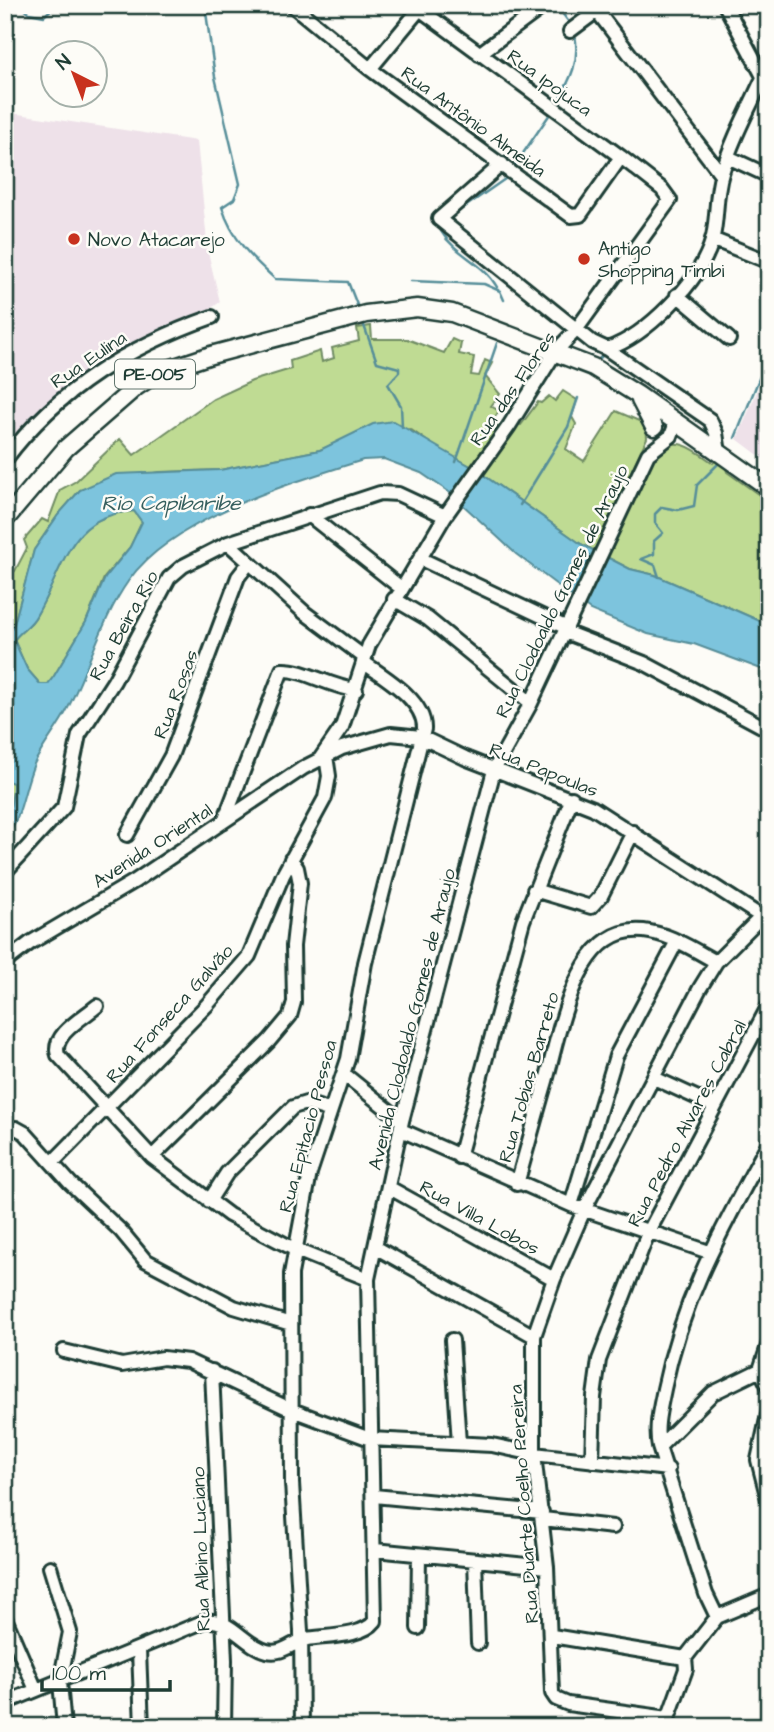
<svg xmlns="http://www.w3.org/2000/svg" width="774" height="1732" font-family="'Architects Daughter',sans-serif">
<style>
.built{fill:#eee1e9}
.green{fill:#bfdb93;stroke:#6f8c64;stroke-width:2}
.water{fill:#7dc4dd;stroke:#578e99;stroke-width:2;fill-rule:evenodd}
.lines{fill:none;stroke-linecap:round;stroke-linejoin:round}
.stream{stroke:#578e99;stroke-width:2.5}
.minor-casing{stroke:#1f3d34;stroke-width:18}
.major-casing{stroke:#1f3d34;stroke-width:21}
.minor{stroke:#fdfcf7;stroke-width:12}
.major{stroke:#fdfcf7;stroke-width:16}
.poi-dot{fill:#c8321e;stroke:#fdfcf7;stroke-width:2.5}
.labels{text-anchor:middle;stroke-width:5;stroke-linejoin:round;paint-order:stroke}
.shield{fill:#fdfcf7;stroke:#62766e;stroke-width:2}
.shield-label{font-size:18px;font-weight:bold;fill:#1f3d34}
.street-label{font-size:19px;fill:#1f3d34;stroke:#fdfcf7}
.poi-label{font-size:19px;fill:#1f3d34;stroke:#fdfcf7;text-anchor:start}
.water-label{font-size:21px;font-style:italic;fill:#365f5e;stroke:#fdfcf7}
</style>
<rect width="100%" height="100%" fill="#fdfcf7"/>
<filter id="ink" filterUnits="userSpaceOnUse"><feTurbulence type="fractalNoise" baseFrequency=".0143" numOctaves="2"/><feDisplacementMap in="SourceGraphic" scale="14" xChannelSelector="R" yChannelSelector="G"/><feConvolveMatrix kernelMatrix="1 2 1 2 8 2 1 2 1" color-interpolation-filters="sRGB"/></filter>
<g filter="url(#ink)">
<!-- built -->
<path class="built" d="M5 112 197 141 208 252 220 302 202 315H195L190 322 138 343 72 384 39 412 5 449Z
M769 363V463L737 439Z"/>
<!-- green -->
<path class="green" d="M371 326 372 339H407L444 353 452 339 461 343 459 354 474 357 471 375 479 376 485 360 492 363 485 376 500 394 491 406 499 411 493 420 498 423 494 430 497 432 472 467 437 448 410 429 345 439 320 450 220 470 159 472 80 490 58 515 34 550 14 624 5 639V580L15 571 27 548 24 540 42 519 48 522 60 490 76 481 120 439 134 455 213 399 252 381 291 369 290 361 320 351 322 362 334 358 332 348 359 341 357 328Z
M563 391 577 400 572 417 576 424 566 449 584 461 616 411 646 424 647 438 603 531 615 537 654 452C676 434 694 449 713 463L716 460 726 468 727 472 769 502V625L655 575 630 569 581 544 479 472 513 424 521 425 538 402 541 403 549 396 555 401Z
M134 511 142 522 130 547 104 578 86 622 54 676 48 684H40L27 669 14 640C20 631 31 626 36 616 65 567 67 515 134 511Z
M7 779 13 783 14 797 5 818Z"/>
<!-- water -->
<path class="water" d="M393 421 472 467 581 544 630 569 655 575 769 625V672L694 644 648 634 590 610 516 554 449 492 421 473 384 459 363 460C293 482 173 518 129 580 102 618 89 668 67 710 58 728 43 745 34 764 23 790 23 816 5 838 5 818 14 803 13 783L5 780V639L14 624 34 550 58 515 80 490 116 474 220 470 320 450 373 424ZM134 511 142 522 130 547 105 578 86 622 54 676 48 684H40L27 669 14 640C20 631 31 626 36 616 65 568 67 515 134 511Z"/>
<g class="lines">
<!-- stream -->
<path class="stream" d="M21 5 29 13 44 16 56 5
M205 5 215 77 240 184 234 199 222 207C232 239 251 257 275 279L348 282 359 310
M556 5 571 25
M558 101C571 78 580 61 575 35
M515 165 552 111
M452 216 505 179
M441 231C455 255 482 261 497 287
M411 281 484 284 500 291 504 300
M362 320 377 362 399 368V372L388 384 401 406 402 427
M599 359 602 356
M735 438 769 354
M456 462 497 343
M520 505 568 427 578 398
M659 577 655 565 641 559 654 554V541L663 533 655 523V514L662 507 678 510 694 506 697 485 718 464"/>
<defs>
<path id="minor" d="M292 5 370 69 571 216 580 215 621 157
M725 5 765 80
M597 11 721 174
M570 31 605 5
M479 54 545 5
M370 69 423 5
M728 157 769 176
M502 164 439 219 592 342 607 349C646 336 700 282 712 241 718 219 715 195 722 173 733 136 753 101 769 65
M712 239 769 262
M677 295 729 339
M607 349 710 420 716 433 719 453
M5 460C58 389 130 346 212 317
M309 515 401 588
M228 543 305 613 364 657
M421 559 567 628
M394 599 428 619 531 703
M565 632 644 663 769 730
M320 759 342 727 369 645 445 516 509 426 556 351 576 330 670 200 662 189 621 157 414 5
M224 821 282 670C304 669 330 687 356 690
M127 835 171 756 238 577 249 563
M5 872 64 807 79 735 114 681 169 578 183 566 228 543 380 493 398 494 445 516
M534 890 591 907 601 896 633 832
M5 962 30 943 135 881 303 768 342 748 391 734 421 737 465 758 593 808 768 921
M97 1006C83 1018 51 1035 58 1055L152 1157 229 1215 296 1250 368 1279
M344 1074 402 1121
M654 1078 715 1106
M401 1130 571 1205 709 1252
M5 1131 16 1128 25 1133 70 1183 121 1231 145 1260 234 1307 291 1324
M152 1157 269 1041 290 1016 294 1002 293 946 300 883 297 868 291 859
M459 1157 523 921 572 798
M53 1162 207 1005 249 956 283 875 325 798 329 776 326 756
M517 1184C527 1149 536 1115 546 1081 558 1038 572 949 621 933 654 923 689 947 716 962
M388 1187 554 1279
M209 1201 227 1173 293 1107 306 1103 328 1110
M571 1205 616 1056 677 941
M375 1247 534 1336
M452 1340 459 1443
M769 1343 760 1370 769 1387
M64 1351 122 1365 163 1358 188 1361 292 1410 370 1439 492 1445 534 1454 668 1469
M212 1371 225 1660 224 1727
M769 1410 758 1460 769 1503
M659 1447 713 1393 760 1370
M592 1461 594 1397 599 1360 648 1233 769 1005
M374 1496 542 1512
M543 1519 613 1527
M375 1550 547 1567
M475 1560 478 1643
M50 1567 70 1632 60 1682 64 1727
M717 1617 706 1594 659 1447C655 1427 660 1409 664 1389 683 1295 724 1226 769 1142
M5 1618 36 1690
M418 1628 419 1555
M552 1636 685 1658
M139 1650 142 1727
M5 1703 205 1621C230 1617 244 1646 267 1651 283 1655 292 1642 307 1639 326 1636 363 1637 375 1621L368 1279 402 1121 494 770 531 703 648 454 671 436 676 423
M668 1718 568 1704 556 1699 552 1693 547 1567 534 1454V1336L554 1279 584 1210 700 988 716 962 762 916
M302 1727 301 1631 292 1483 291 1274 310 1173 348 1059 365 963 424 729C425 700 384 677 363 662
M665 1727 686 1669 685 1658 717 1617 769 1595"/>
<path id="major" d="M640 400 654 427
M5 520 66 448 136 387 157 373 211 355 366 314 417 308 452 313 593 367 638 395 769 488"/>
</defs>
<!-- minor casing -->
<use href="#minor" class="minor-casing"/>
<!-- major casing -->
<use href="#major" class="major-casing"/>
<!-- minor -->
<use href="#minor" class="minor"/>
<!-- major -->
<use href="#major" class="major"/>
</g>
</g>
<!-- markers -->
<g class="poi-dot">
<circle cx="74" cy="239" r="7"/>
<circle cx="584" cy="259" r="7"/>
</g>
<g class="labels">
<!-- shield labels -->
<rect class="shield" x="115" y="359.5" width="80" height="29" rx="5"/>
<g class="shield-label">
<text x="155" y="380">PE-005</text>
</g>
<!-- street labels -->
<g class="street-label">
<text transform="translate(550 82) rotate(36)" y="7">Rua Ipojuca</text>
<text transform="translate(474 121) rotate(36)" y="7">Rua Antônio Almeida</text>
<text transform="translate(88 359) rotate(-34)" y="7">Rua Eulina</text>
<text transform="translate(512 388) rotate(-55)" y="7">Rua das Flores</text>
<text transform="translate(561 591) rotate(-64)" y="7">Rua Clodoaldo Gomes de Araujo</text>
<text transform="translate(123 625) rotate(-61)" y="7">Rua Beira Rio</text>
<text transform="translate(175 694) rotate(-69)" y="7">Rua Rosas</text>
<text transform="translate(544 769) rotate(22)" y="7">Rua Papoulas</text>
<text transform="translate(152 845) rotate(-33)" y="7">Avenida Oriental</text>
<text transform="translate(169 1013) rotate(-48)" y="7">Rua Fonseca Galvão</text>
<text transform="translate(411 1019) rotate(-76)" y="7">Avenida Clodoaldo Gomes de Araujo</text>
<text transform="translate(528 1077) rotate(-74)" y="7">Rua Tobias Barreto</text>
<text transform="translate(686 1123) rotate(-62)" y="7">Rua Pedro Alvares Cabral</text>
<text transform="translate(307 1126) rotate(-75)" y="7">Rua Epitacio Pessoa</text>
<text transform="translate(480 1217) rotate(29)" y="7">Rua Villa Lobos</text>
<text transform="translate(523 1504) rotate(-94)" y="7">Rua Duarte Coelho Pereira</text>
<text transform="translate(200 1549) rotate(-92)" y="7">Rua Albino Luciano</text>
</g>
<!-- poi labels -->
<g class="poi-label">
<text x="88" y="246">Novo Atacarejo</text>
<text x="598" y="255">Antigo<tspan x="598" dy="22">Shopping Timbi</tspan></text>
</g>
<!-- water labels -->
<g class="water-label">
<text x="171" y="510">Rio Capibaribe</text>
</g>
</g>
<!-- margin -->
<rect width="774" height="1732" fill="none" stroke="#fdfcf7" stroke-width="28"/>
<rect x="14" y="14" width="746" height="1704" fill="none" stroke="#1f3d34" stroke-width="2.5" filter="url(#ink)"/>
<!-- north arrow -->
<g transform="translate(74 74) rotate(318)"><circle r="33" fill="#fdfcf7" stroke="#a4b0a9" stroke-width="2"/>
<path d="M0-5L12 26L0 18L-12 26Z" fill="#c8321e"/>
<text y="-10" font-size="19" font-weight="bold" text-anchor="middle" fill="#1f3d34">N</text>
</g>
<!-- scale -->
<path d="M42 1680v10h128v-10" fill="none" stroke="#1f3d34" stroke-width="3.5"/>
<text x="52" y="1680" font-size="21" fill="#1f3d34" stroke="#fdfcf7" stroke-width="5" paint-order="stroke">100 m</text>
</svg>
